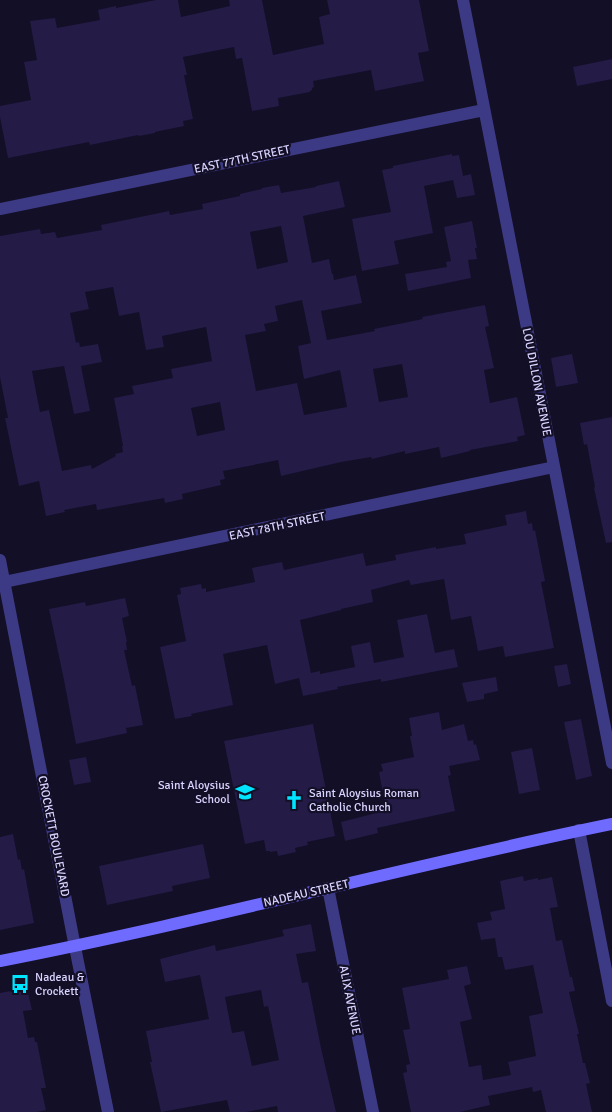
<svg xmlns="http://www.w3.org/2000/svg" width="612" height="1112" font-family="Signika,sans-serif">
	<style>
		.building { fill: #241b47; fill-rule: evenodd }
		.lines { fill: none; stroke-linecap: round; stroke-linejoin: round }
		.minor { stroke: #3d3a85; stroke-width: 12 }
		.tertiary { stroke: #3d3a85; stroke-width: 12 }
		.secondary { stroke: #6f6bff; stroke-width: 12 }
		.labels { text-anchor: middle; stroke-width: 4.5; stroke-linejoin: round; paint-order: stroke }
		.street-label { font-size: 12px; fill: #d9d4ff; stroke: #130f26 }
		.poi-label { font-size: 12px; fill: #d9d4ff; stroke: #130f26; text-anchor: start }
	</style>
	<rect width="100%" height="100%" fill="#130f26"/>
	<!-- building -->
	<path class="building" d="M156,0H178L181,17L230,6L229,0H262L273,55L324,44L319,17L330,14L327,0H419L429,51L418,53L424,81L375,91L371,70L313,81L314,87L312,88V90L310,91V92L278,98L279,106L252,111L242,58L236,59L234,47L183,57L187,75H184L193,119L183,121L184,126L155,132V133L139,136L138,135L90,145L89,142L8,158L0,117V106L31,100L24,62L37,60L30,21L55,18L57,28L100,20L98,10L116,6V8Z
		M612,59V79L577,86L573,67Z
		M452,154V156L459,155L463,176L471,174L475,195L457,198L453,180L424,186L433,233L394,241L399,264L362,271L352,219L391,212L382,170L393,168V166Z
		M339,181L345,207L303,216L312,263L329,259L332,274H333L334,280L356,275L362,303L321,311L327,340L375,331L374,329L423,319L422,317L485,305L489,326L485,327L494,368L484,370L490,403L517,397L525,435L517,437L518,441L470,450V451L441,458L439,447L405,454V451L372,459L371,457L341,462L281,476L278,460L223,471L225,479L220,480L221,485L182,494L183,499L165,503L164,498L97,510L96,504L64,510L65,512L46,516L39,481L19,486L5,418H8L0,377V236L40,229L41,234L55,232L57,238L102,230L101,225L169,211L170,215L203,209L202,204L240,196V194L262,189V188L279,185L281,193L316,187V186ZM281,226L288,262L257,269L250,232ZM113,287L119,316L139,312L146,350L164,347L162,336L206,327L212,361L171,369L173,378L132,386L134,394L114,398L123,446H122L123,452L115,454L116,456L92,469L91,465L62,471L49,410L40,412L32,371L64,366L74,414L90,411L81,366L102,362L98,344L80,347L79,342L76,343L70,313L89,309L85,292ZM302,300L311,343L298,346L304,379L340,370L347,407L304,415L297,383L256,391L245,335L266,331L264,324L278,321L275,306ZM402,364L408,397L379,402L373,369ZM220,402L225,430L197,436L191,408Z
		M472,221L477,248H475L477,259L468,260L471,278L408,291L405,274L447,267L446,262L451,261L444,227Z
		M572,354L578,383L556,387L551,358Z
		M612,417V542L606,543L594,488L595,487L587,444L584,445L580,423Z
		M526,511L528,524L532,523L533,531L535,530L545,581L541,582L554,648L505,657L503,646L478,651L471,616L451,620L444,579L411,585L409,580L371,590L373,602L341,609V610L300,620L311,673L320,671V674L355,667L351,646L370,642L374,663L404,657L397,620L427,614L435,653L454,649L458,667L381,682V679L337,687L338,689L303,696L299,678L275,684L267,645L223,654L233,705L191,714L192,716L175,719L160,647L186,641L177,595L181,594L180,588L201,584L202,589L206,588V592L255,582L252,568L282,562L284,570L363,553L366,566L396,560L395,555L436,547V549L466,544L464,534L507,525L505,515Z
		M125,598L129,616L122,618L127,642H126L127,650H124L132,686L135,685L143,725L126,728L127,733L76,744L64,680L49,609L85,602L86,606Z
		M567,664L571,684L558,687L554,666Z
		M496,677L498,691L484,694V699L467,702L462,683Z
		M439,712L442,730L464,724L468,741L473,740L474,745L476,744L480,760L449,766L451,775L448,776L455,811L377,828L378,833L345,841L341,822L384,811L383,806L385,805L379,772L383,771L381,764L414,757L410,736H412L409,718Z
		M581,719L592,776L576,780L564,722Z
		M313,724L335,836L307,842L308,845L295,848L296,852L278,856L277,851L270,852V851H266L264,840L245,844L224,741Z
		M532,748L540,790L519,794L511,752Z
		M86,757L91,782L74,785L69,760Z
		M13,834L18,860L20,859L22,870L24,869L34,923L0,930V837Z
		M203,844L210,878L172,886L173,891L107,905L99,866Z
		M523,876L524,881L538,878V880L552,877L558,907L550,908L556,941L562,940L570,977H572L575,991L569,992L579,1034H577L583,1063H585L590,1083L586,1084L592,1112H546L541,1090L533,1092L532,1087L488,1096L490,1105L460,1112H411L403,1073L407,1072L406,1065L410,1064L403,1030L410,1029L402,988L449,979L447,970L467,966L471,984L464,986L472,1019L460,1022L469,1067L481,1065L483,1080L511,1075L508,1062L536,1056L529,1016L543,1013L533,965L505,970L502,957H498L495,938L481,940L477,923L492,920L490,912L505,909L500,881Z
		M311,924L316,951L296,954L302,983L308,982L321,1048L336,1112H278L277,1106L246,1112H230L227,1100L161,1112L150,1062H152L146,1031L209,1019L200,975L165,982L160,959L215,945L216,951L284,936L282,930ZM261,990L264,1007L268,1006L279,1060L252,1066L244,1031L232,1033L225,997Z
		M27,988L32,1010L23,1011L28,1038L34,1037L35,1042H37L46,1088H41L46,1110L37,1112H0V993Z"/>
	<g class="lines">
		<!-- minor -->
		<path class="minor" d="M463,0L612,763
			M0,209L484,110
			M0,560L75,947
			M0,583L554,467
			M579,830L612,1001
			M328,888L373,1112"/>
		<!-- tertiary -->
		<path class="tertiary" d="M75,947L108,1112"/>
		<!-- secondary -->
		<path class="secondary" d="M0,961C205,921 407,866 612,824"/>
	</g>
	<!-- icons -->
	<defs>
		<g id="school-bare" transform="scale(1.5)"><path d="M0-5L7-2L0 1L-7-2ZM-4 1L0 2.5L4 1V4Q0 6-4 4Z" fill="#00e5ff" stroke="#130f26" stroke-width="2.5" paint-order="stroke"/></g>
		<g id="church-bare" transform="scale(1.5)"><path d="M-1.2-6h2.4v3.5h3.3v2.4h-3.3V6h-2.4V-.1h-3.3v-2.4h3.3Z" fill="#00e5ff" stroke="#130f26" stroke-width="2.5" paint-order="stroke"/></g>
		<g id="bus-bare" transform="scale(1.5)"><path d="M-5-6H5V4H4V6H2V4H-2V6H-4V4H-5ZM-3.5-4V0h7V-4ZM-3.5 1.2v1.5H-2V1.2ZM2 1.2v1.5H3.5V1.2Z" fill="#00e5ff" stroke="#130f26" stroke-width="2.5" paint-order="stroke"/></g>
	</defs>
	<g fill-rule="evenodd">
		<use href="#school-bare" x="245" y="792"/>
		<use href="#church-bare" x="294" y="800"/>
		<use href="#bus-bare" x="20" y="984"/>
	</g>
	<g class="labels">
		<!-- street labels -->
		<g class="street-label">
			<text transform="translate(242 159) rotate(-12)" y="4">EAST 77TH STREET</text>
			<text transform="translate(537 382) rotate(79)" y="4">LOU DILLON AVENUE</text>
			<text transform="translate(277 526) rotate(-12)" y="4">EAST 78TH STREET</text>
			<text transform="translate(54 836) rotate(79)" y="4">CROCKETT BOULEVARD</text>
			<text transform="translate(306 893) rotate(-13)" y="4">NADEAU STREET</text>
			<text transform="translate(350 1000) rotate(79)" y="4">ALIX AVENUE</text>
		</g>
		<!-- poi labels -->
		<g class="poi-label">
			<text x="230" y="789" text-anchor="end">Saint Aloysius<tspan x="230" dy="14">School</tspan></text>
			<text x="309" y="797">Saint Aloysius Roman<tspan x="309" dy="14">Catholic Church</tspan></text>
			<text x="35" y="981">Nadeau &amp;<tspan x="35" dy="14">Crockett</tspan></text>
		</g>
	</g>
</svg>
